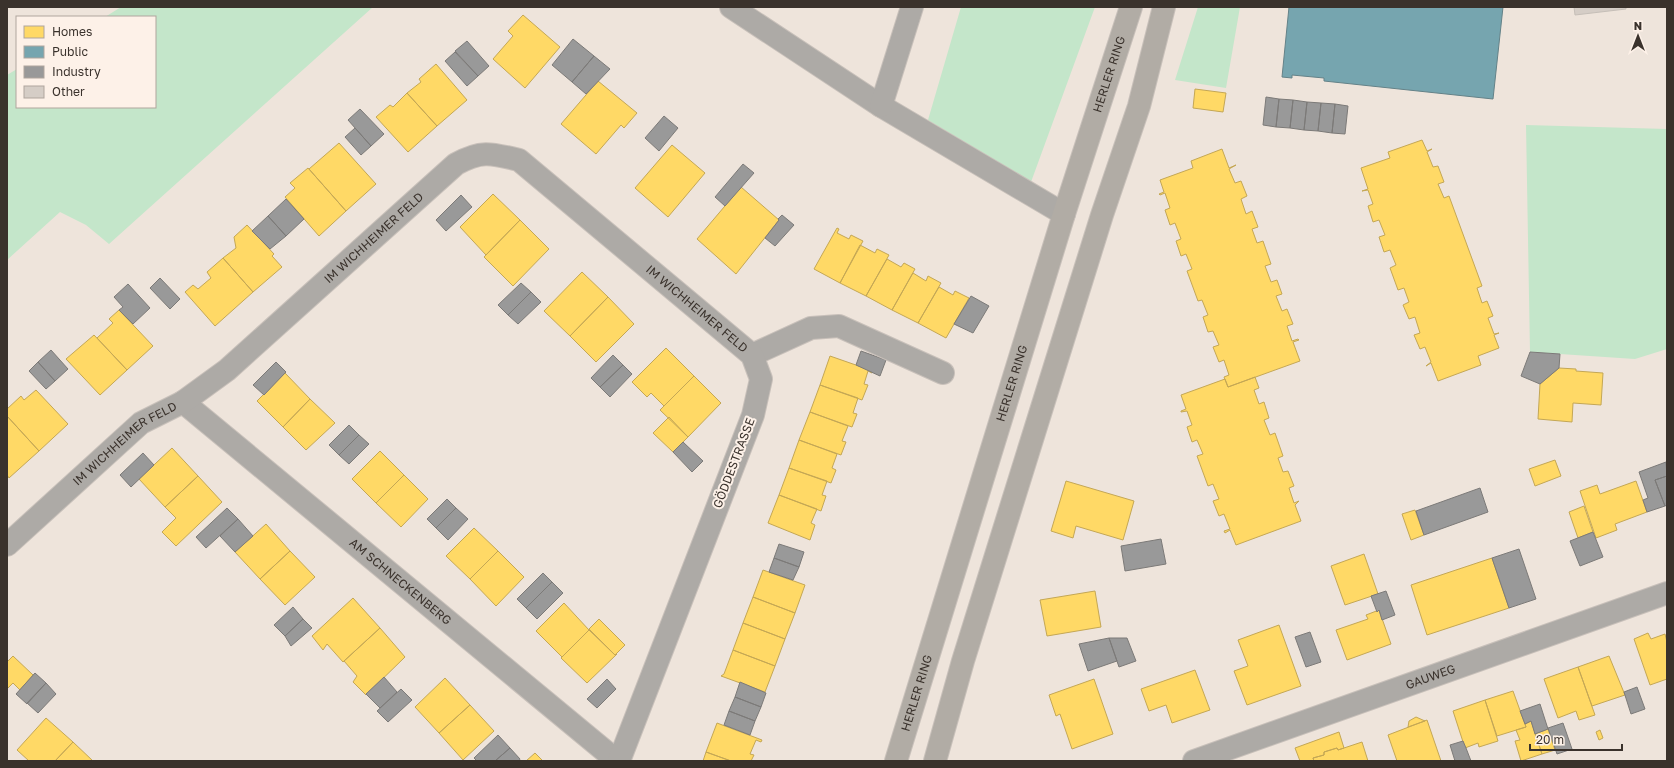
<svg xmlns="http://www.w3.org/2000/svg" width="1674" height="768" font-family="'Golos Text',sans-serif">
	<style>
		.green { fill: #c4e6ca }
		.homes { fill: #ffd966; stroke: #c4a755 }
		.public { fill: #76a5af; stroke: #648288 }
		.industry { fill: #999; stroke: #7c7a78 }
		.building { fill: #d5cdc6; stroke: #c6bfb8 }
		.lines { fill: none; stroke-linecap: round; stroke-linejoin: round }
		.minor-casing { stroke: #c8c0ba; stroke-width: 24 }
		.major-casing { stroke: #c8c0ba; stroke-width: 24 }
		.minor { stroke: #adaaa6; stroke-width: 22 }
		.major { stroke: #b1aca5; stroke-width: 22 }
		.labels { text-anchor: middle; stroke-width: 4; stroke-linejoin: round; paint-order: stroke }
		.street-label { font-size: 12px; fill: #3a322c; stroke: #fdf1e8 }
	</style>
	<rect width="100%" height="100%" fill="#eee4db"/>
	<!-- green -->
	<path class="green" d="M121,7H373L109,244L86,225L60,212L7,260V75L17,69V107H155V17H105Z
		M961,7H1095L1031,182L928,120Z
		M1198,7H1240L1226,88L1175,80Z
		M1526,125L1667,129V349L1635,359L1530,352Z"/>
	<!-- homes -->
	<path class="homes" d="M523,15L560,47L525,88L493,59L513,36L508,31Z
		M436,64L467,100L437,126L407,93L421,82L419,79Z
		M598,81L637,113L624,128L621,125L596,154L561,124Z
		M1195,89L1226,93L1223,112L1193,108Z
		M407,93L437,126L408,152L376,117L390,105L393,107Z
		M1422,140L1427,151L1432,149L1427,152L1433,167L1438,166L1444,182L1438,184L1444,198L1449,196L1482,286L1477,288L1482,303L1487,301L1493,316L1488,318L1494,334L1499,333L1494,335L1499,348L1478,356L1481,365L1438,381L1431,363L1426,366L1431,362L1425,347L1420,349L1414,335L1420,333L1415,317L1409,319L1403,305L1409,302L1404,288L1398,290L1390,268L1396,265L1390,250L1384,252L1379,237L1385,235L1379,220L1373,222L1368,206L1373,204L1368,190L1362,191L1368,189L1361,168L1390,158L1388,152Z
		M339,143L376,184L346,211L309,169Z
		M672,145L705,173L668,217L635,188Z
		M1222,149L1229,168L1236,165L1229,169L1235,183L1241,181L1247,196L1241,199L1246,214L1252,211L1258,227L1252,229L1257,243L1263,241L1271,264L1265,266L1271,282L1277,280L1282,294L1276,296L1282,311L1287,309L1293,324L1287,326L1292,341L1298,339L1299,340L1293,342L1300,361L1228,387L1224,377L1229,375L1224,360L1219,362L1213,347L1219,345L1213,331L1208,332L1203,317L1208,315L1202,300L1198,301L1187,271L1192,269L1186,254L1181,256L1176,241L1181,239L1175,223L1170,225L1165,210L1170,208L1165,193L1160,195L1159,194L1164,192L1160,180L1193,168L1191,161Z
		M308,168L346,211L319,236L285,197L295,188L290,183Z
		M741,187L779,220L736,274L697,239Z
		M493,194L520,220L486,255L460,227Z
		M520,220L549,249L513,286L484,257Z
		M247,225L274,254L272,256L282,267L253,292L223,258L236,248L234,237Z
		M837,228L839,229L837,233L849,239L851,235L863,241L840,283L814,269Z
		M860,245L875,253L877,249L889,255L866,296L840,283Z
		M223,258L253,292L215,326L185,292L193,285L198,289L211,278L207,272Z
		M887,259L901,267L904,263L915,269L892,310L866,296Z
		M582,272L608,297L570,336L544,311Z
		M913,273L926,281L928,276L941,283L918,323L892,310Z
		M939,287L953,295L955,291L969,298L946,338L918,323Z
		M608,297L634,324L596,362L570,336Z
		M119,310L153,346L127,370L97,338L113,323L109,319Z
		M94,335L127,370L100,395L66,359Z
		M666,348L694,376L664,406L651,393L647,397L632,382Z
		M830,356L873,371L872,373L868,371L864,384L868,385L862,400L820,385Z
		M1559,368L1576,369V371L1603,373L1601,405L1573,403L1572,422L1538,419L1540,384Z
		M285,373L310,399L283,427L257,401Z
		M694,376L721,403L688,437L660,410Z
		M1255,377L1259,388L1254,390L1259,404L1264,402L1269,418L1264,420L1270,435L1275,433L1283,456L1278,458L1283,472L1288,471L1294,486L1289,488L1294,503L1299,501L1295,505L1301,521L1236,545L1230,530L1225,533L1224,531L1230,529L1224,514L1219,516L1213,501L1219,499L1213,484L1208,486L1197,456L1203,454L1197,440L1192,442L1187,427L1192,425L1187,411L1181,412V411L1186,409L1181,395L1225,379L1228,387Z
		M820,385L858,398L853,413L857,414L852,427L810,412Z
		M36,390L68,424L39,451L7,416V409L21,396L24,400Z
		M310,399L335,423L306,450L283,427Z
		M810,412L848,426L842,441L846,442L841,455L799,440Z
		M7,416L39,451L9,478L7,475Z
		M669,417L688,437L673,452L653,433Z
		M799,440L837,454L832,468L836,470L831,483L789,468Z
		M172,448L198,476L165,507L139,479Z
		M380,451L404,475L376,503L352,479Z
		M1555,460L1561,476L1535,486L1529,469Z
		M789,468L827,481L822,495L826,496L821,511L779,495Z
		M404,475L428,499L401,527L376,503Z
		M198,476L222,502L176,546L162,532L176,518L165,507Z
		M1066,481L1134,501L1123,540L1076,526L1073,538L1051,531Z
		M1636,481L1647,512L1615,524L1617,530L1596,538L1580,491L1597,485L1600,494Z
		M779,495L817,509L811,523L815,525L810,540L768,523Z
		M1584,506L1593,532L1578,538L1569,512Z
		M1415,510L1424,535L1411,540L1402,514Z
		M266,524L290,551L260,579L235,552Z
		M474,528L498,551L470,579L446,556Z
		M290,551L315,577L285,605L260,579Z
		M498,551L524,577L496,606L470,579Z
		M1364,554L1378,594L1345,605L1331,566Z
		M1492,558L1509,608L1427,635L1411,585Z
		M763,570L805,585L795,613L753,597Z
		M1095,591L1101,627L1047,636L1040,600Z
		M753,597L795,613L785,639L743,623Z
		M353,598L380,628L343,662L327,644L323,650L312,636Z
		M564,603L589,630L562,657L536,631Z
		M1379,610L1391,644L1347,660L1336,630L1368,619L1366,615Z
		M599,619L625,645L615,655L589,629Z
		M743,623L785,639L775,666L733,650Z
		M1279,625L1301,686L1247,705L1234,671L1248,666L1238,640Z
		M380,628L405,657L366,695L353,682L357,676L344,661Z
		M589,630L615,655L617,654L587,683L561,658Z
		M1648,633L1651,639L1665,634L1667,642V679L1650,685L1634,639Z
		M733,650L775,666L765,692L721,676L724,674Z
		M13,656L33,675L20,690L13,683L7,689V662Z
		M1609,656L1625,695L1592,706L1578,667Z
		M1578,667L1595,715L1579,720L1576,711L1558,718L1544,679Z
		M1195,670L1210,710L1172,723L1166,705L1149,711L1141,689Z
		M445,678L470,705L439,733L415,707Z
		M1094,679L1113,734L1072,749L1060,714L1056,716L1049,695Z
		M1513,691L1526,727L1497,736L1485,700Z
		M1485,700L1498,741L1479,747L1478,743L1465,748L1453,711Z
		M470,705L494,731L463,760L439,733Z
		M1416,717L1425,721L1408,727L1409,721Z
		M46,718L73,742L55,761H29L17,750Z
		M1427,720L1441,761H1397L1388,735Z
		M1531,721L1542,754L1521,761L1515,741L1520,740L1516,730L1526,727L1525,724Z
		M717,723L762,740L761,742L756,740L750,754L754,755L751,761H731L706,752Z
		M1548,729L1555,750L1542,754L1535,734Z
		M1600,730L1603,738L1599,740L1596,732Z
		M1339,732L1344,748L1338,750L1337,748L1324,752V755L1313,758L1314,761H1300L1295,748Z
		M73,742L93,761H55Z
		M1362,742L1368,761H1314L1313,758L1324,755V752L1337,748L1338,750Z
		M706,752L731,761H703Z
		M535,753L543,761H526Z"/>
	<!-- public -->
	<path class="public" d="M1289,7H1503L1493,99L1324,81V78L1292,75V78L1282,77Z"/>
	<!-- industry -->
	<path class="industry" d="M573,39L594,56L572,82L552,65Z
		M467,41L489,66L478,76L455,51Z
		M455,52L478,76L467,86L445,61Z
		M594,56L610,69L586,94L572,82Z
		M1266,97L1279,99L1276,127L1263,125Z
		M1279,99L1293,100L1290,128L1276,127Z
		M1293,100L1307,102L1304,130L1290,128Z
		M1307,102L1321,103L1318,131L1304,130Z
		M1321,103L1335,104L1332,133L1318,131Z
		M1335,104L1348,106L1345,134L1332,133Z
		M360,109L384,134L371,146L348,120Z
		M664,116L678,128L659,151L645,138Z
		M355,128L371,146L361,155L345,137Z
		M743,164L754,173L725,206L715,197Z
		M461,195L472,207L446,231L436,220Z
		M286,199L304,219L286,236L268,216Z
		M782,215L794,225L775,246L765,238L779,220L778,219Z
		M268,216L286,236L270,249L252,231Z
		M160,278L180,299L170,309L150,288Z
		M521,283L531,292L508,315L498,305Z
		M128,284L150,308L133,324L119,310L123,307L114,297Z
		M531,292L541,302L518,324L508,315Z
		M971,296L989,306L973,333L954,324Z
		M51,350L68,369L55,381L38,362Z
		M861,351L886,360L880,376L856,365Z
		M1530,352L1560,354L1559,368L1540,384L1521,376Z
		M613,355L623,365L600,387L591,378Z
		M38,362L55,381L46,389L29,371Z
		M276,362L286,372L264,395L253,385Z
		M623,365L632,374L610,397L600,387Z
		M349,425L359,435L339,455L329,445Z
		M359,435L369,444L349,464L339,455Z
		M683,442L703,461L692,472L673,452Z
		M143,453L154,465L131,487L120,475Z
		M1666,462L1667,476L1655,480L1665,506L1647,512L1643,500L1648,498L1639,472Z
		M1667,476V505L1665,506L1655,480Z
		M1480,488L1488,512L1424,535L1416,511Z
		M447,499L456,508L436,528L427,519Z
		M227,508L238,519L206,548L196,537Z
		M456,508L468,519L448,540L436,528Z
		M238,519L253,536L235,552L220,536Z
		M1593,532L1603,557L1580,566L1570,541Z
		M1161,539L1166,564L1125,571L1121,546Z
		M779,544L804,552L799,567L774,558Z
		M1519,549L1536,599L1509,608L1492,558Z
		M774,558L799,567L793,580L769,572Z
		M543,573L552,582L526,608L517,599Z
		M552,582L563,593L537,619L526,608Z
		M1386,591L1395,615L1382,620L1379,610L1377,612L1371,596Z
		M293,607L303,619L285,636L274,625Z
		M303,619L312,628L291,646L285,636Z
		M1310,632L1321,662L1306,667L1295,637Z
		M1109,638L1117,661L1088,671L1079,644Z
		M1109,638H1127L1136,661L1119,667Z
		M35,673L46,683L27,704L16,694Z
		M384,677L397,692L380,708L366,694Z
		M607,679L616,689L597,708L587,699Z
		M740,682L766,693L761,707L735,697Z
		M46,683L56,694L38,713L27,703Z
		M1637,687L1645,709L1631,714L1624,692Z
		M401,689L412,700L388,722L377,711Z
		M735,697L761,707L755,721L729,711Z
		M1540,704L1548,729L1535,734L1531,721L1525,724L1520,711Z
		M729,711L755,721L750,735L724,725Z
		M1563,723L1572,749L1557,754L1548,728Z
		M498,735L510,748L495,761H477L474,758Z
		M1463,741L1466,748L1471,761H1455L1450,745Z
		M510,748L520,759L519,761H495Z"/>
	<!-- building -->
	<path class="building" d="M1574,7H1626V9L1575,15Z"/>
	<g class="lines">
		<!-- minor casing -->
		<g class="minor-casing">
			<g id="minor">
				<path d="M731,7L881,106L1064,214"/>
				<path d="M881,106L912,7"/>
				<path d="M752,355L811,328L839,326L943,373"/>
				<path id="s1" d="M183,402L617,761"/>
				<path id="s2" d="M7,545L141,423L183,402L227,370L456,164C481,150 491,153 519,160L752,355L761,379L753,415L619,761"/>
				<path id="s3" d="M1194,761L1667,593"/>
			</g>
		</g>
		<!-- major casing -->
		<g class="major-casing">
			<g id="major">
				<path id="s4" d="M896,761L1064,214L1131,7"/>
				<path d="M935,761L963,661L1102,215L1139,106L1164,7"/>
			</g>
		</g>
		<!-- minor -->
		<use href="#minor" class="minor"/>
		<!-- major -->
		<use href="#major" class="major"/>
	</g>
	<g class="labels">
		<!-- street labels -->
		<g class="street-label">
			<text dy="4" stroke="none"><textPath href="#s4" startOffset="719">HERLER RING</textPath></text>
			<text dy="4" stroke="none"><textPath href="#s2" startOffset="480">IM WICHHEIMER FELD</textPath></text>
			<text dy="4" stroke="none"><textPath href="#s2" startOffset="888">IM WICHHEIMER FELD</textPath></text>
			<text dy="4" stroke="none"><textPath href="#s4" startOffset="395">HERLER RING</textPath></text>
			<text dy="4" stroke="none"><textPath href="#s2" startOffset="156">IM WICHHEIMER FELD</textPath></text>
			<text transform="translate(734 463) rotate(-69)" y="4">GÖDDESTRASSE</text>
			<text dy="4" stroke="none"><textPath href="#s1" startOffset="282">AM SCHNECKENBERG</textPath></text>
			<text dy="4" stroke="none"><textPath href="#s3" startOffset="251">GAUWEG</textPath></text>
			<text dy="4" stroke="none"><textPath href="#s4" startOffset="71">HERLER RING</textPath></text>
		</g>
	</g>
	<!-- border -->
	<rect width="1674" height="768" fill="none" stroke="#3a322c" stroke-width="16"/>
	<!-- legend -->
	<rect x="16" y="16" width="140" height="92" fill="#fdf1e8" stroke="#afa59d"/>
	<rect x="24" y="26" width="20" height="12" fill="#ffd966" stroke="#afa59d"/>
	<text x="52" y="36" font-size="12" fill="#3a322c">Homes</text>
	<rect x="24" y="46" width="20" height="12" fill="#76a5af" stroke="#afa59d"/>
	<text x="52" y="56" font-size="12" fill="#3a322c">Public</text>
	<rect x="24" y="66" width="20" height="12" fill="#999999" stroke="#afa59d"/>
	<text x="52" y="76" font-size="12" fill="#3a322c">Industry</text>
	<rect x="24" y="86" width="20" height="12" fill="#d5cdc6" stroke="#afa59d"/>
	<text x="52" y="96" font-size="12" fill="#3a322c">Other</text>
	<!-- north arrow -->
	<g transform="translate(1638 36)" stroke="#fdf1e8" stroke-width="3" paint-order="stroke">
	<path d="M0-3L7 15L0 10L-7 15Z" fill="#3a322c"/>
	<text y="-6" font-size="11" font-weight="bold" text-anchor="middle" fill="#3a322c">N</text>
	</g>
	<!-- scale -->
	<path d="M1530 744v6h92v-6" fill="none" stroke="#3a322c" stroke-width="2"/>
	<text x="1536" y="744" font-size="12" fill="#3a322c" stroke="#fdf1e8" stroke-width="3" paint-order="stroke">20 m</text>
</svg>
